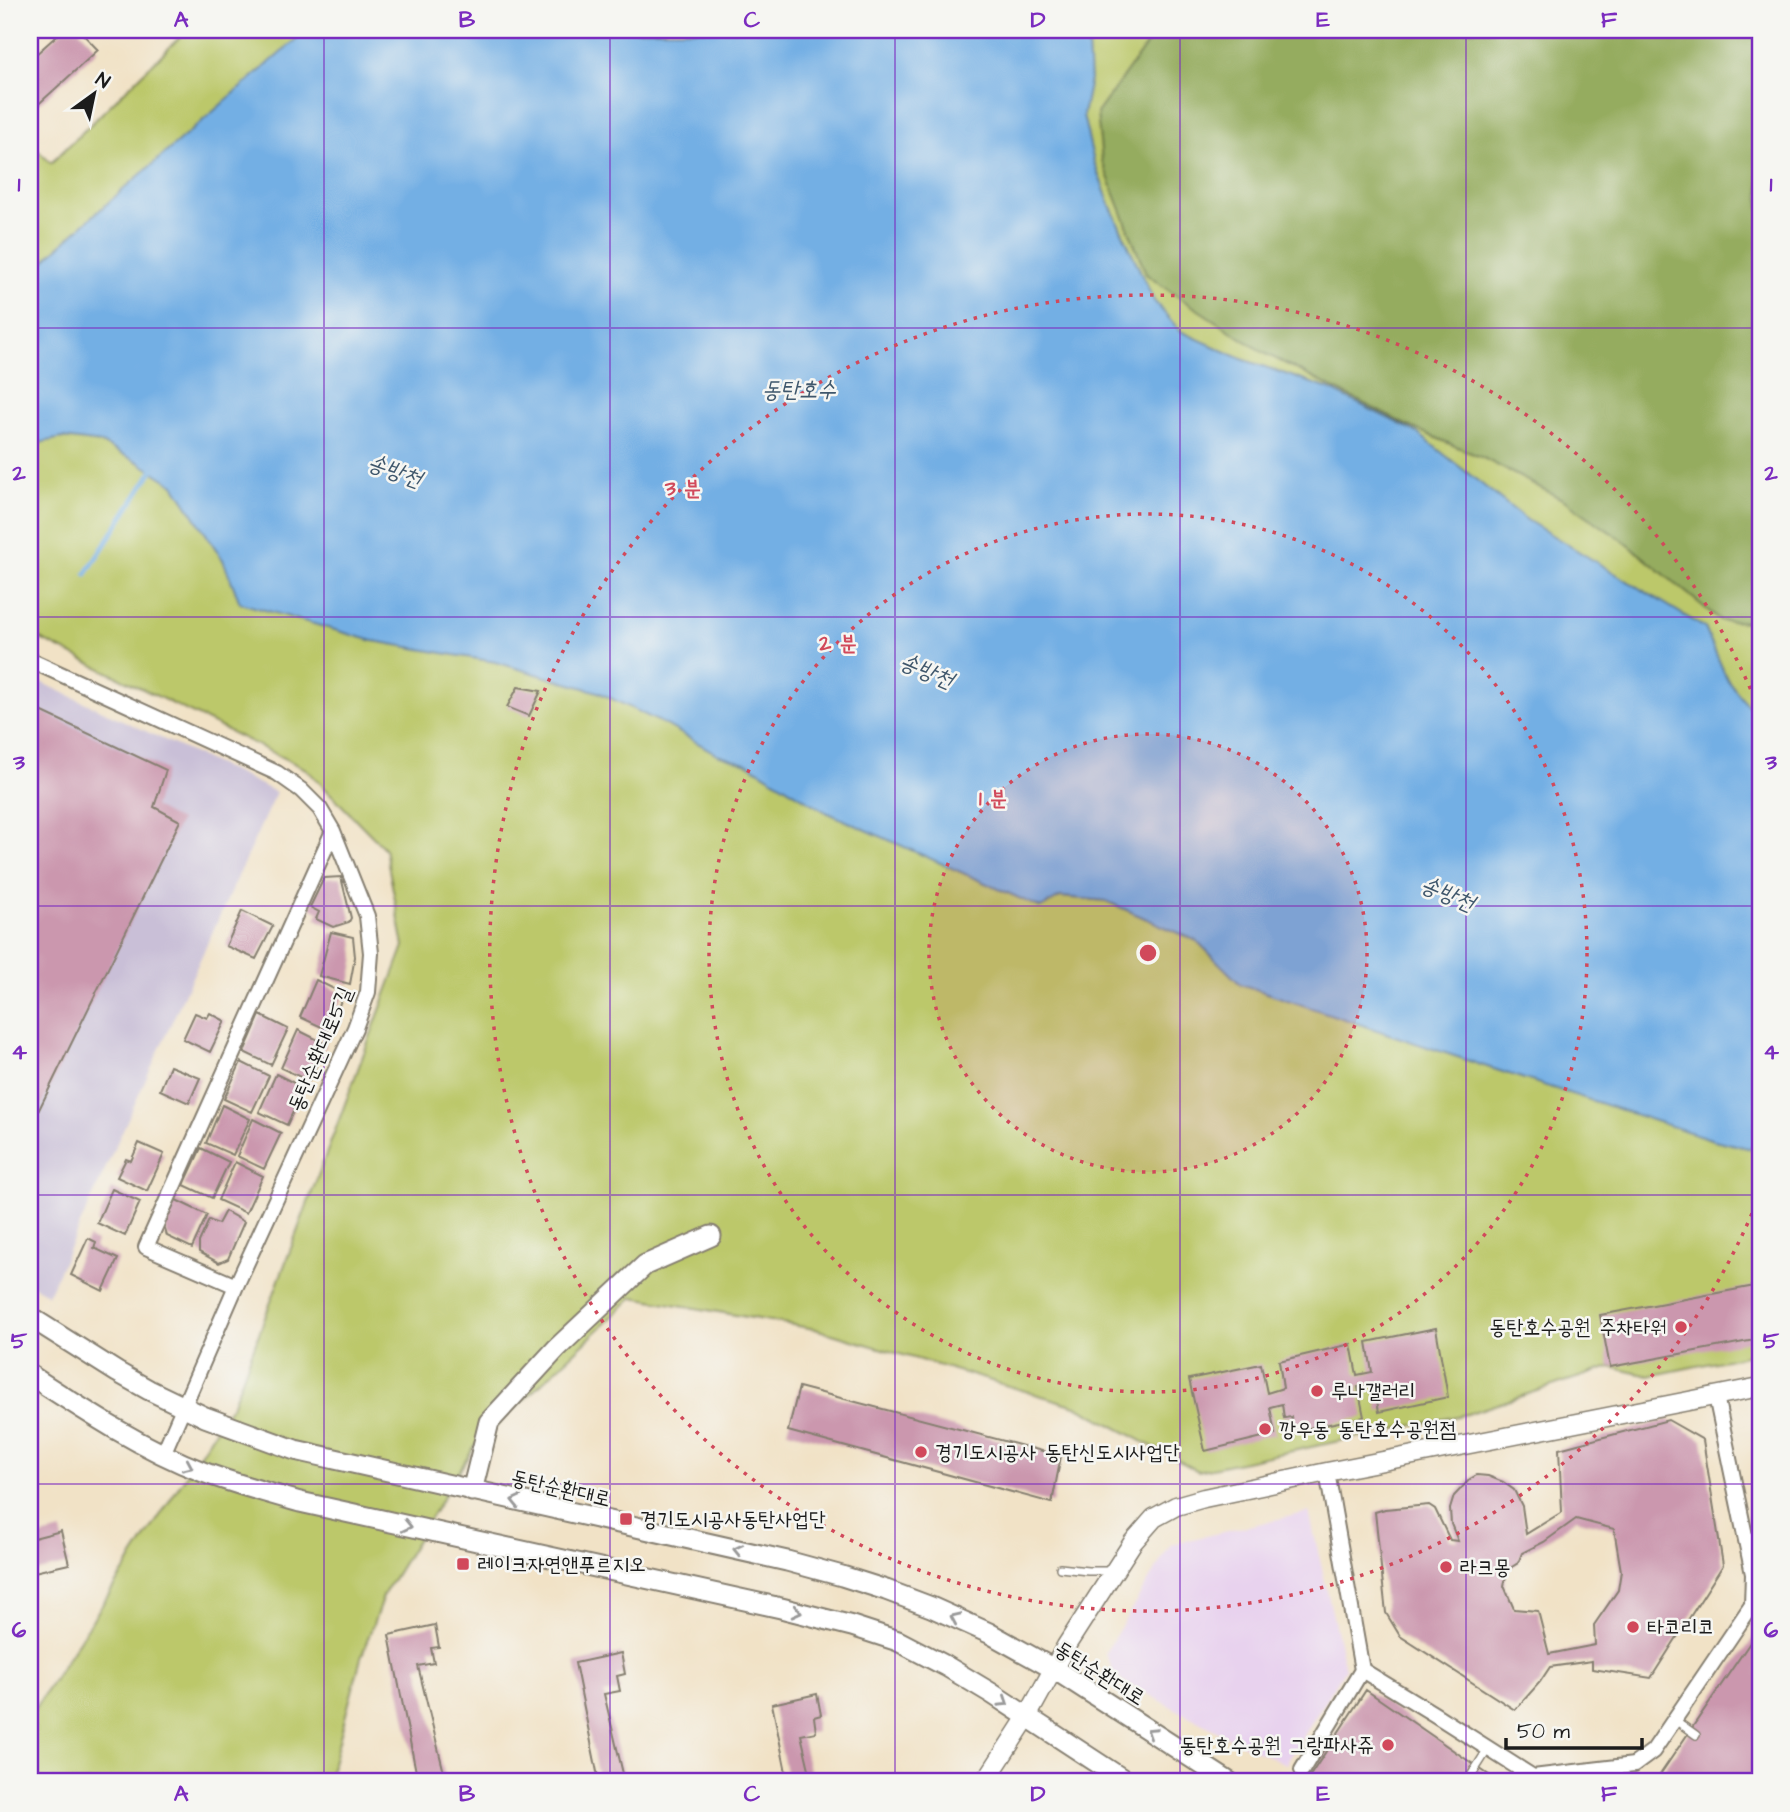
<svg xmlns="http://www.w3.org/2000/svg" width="1790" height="1812" font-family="'Architects Daughter','Poor Story',sans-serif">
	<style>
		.built { fill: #e8d2ee }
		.industrial { fill: #c9bfd7 }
		.green { fill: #bcc86a; stroke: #6c7243; stroke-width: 2 }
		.forest { fill: #95ac5e; stroke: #58643d; stroke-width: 2 }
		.water { fill: #73afe4; stroke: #486680; stroke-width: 2 }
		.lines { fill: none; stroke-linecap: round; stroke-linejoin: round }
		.stream { stroke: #73afe4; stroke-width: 5 }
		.building { fill: #cb97ae; fill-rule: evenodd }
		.service-casing { stroke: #867f71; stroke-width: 10 }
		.minor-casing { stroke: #867f71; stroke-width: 18 }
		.tertiary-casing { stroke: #867f71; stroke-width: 21 }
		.secondary-casing { stroke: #867f71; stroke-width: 23 }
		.service { stroke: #fff; stroke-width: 7 }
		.minor { stroke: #fff; stroke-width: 14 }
		.tertiary { stroke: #fff; stroke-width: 18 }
		.secondary { stroke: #fff; stroke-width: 19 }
		.oneway { stroke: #999 }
		.grid { fill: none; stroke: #7b2cbf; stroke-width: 2; stroke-opacity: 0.55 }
		.ring { fill: none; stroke: #d1495b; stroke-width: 3.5; stroke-dasharray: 3.5 7 }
		.poi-dot { fill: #d1495b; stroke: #f6f6f2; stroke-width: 2.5 }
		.labels { text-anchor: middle; stroke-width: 5; stroke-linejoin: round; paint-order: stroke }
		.street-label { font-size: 21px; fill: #1c1c1c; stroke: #f6f6f2 }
		.poi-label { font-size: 21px; fill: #1c1c1c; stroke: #f6f6f2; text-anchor: start }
		.water-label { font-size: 23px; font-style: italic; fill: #3f576c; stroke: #f6f6f2 }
		.centre { fill: #d1495b; stroke: #f6f6f2; stroke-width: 3.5 }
		.ring-label { font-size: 21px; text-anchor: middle; font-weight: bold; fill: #d1495b; stroke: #f6f6f2; stroke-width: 5; stroke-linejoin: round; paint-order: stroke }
		.neatline { fill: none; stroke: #7b2cbf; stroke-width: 2.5 }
		.grid-label { font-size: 23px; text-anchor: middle; font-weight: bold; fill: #7b2cbf }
	</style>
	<rect width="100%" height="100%" fill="#f6f6f2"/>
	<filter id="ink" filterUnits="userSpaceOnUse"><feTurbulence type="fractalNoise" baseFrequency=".0143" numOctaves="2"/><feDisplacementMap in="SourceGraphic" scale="14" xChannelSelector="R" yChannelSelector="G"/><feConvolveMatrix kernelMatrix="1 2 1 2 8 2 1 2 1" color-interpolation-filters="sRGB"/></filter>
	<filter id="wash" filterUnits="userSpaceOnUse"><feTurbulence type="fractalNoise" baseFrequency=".00686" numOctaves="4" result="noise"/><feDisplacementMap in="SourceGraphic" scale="28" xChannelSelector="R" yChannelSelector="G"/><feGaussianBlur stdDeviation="1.57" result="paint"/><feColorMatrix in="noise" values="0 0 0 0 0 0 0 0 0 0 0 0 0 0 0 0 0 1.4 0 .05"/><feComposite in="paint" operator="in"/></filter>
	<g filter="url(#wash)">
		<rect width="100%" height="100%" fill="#f1e2c6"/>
		<!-- built -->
		<path class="built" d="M1309,1512L1345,1669L1286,1764L1235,1741L1116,1677L1105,1653L1171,1544Z"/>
		<!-- industrial -->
		<path class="industrial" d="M30,677L276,792L48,1295L30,1283Z"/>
		<!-- green -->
		<path class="green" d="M187,30H1760V1353L1649,1376L1610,1367L1467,1414L1198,1471L1076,1406L815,1329L633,1297L474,1447L384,1594L361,1658L328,1782H30V1716L233,1403L404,946L385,849L306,769L30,634V143L51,163Z"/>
		<!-- forest -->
		<path class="forest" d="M1157,30H1760V622L1721,621L1626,543L1564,500L1485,459L1404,424L1264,353L1165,288L1146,274L1102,161L1097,113Z"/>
		<!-- water -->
		<path class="water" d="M307,30H1084L1088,43L1090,80L1083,115L1094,162L1110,205L1154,301L1180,331L1242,359L1329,389L1416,432L1527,520L1705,628L1727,679L1748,706L1760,711V1151L1714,1140L1484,1066L1240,984L1197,941L1106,901L1060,897L1041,908L826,812L748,764L717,754L666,725L598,692L495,662L373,641L240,603L223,560L174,485L138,462L101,443L62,438L30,445V284L39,267L48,257L87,221Z"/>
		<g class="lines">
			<!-- stream -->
			<path class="stream" d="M86,574L152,471"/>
		</g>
		<g id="blocks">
			<!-- building -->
			<path class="building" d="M63,30H79L98,50L32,110L30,107V51L34,56Z
				M518,687L541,691L529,716L507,707Z
				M30,706L166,770L154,807L180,821L30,1128Z
				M341,877L351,918L349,922L333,927L316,919L319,912L310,907L324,878Z
				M242,911L273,926L256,959L226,946Z
				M331,932L353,937L355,957L350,984L319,976Z
				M316,980L344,994L328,1030L300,1017Z
				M195,1013L207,1018L210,1013L225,1021L210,1052L183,1039Z
				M260,1015L288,1029L271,1065L244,1052Z
				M298,1030L326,1044L309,1081L281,1068Z
				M241,1062L269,1076L252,1112L224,1099Z
				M170,1066L200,1078L189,1103L160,1090Z
				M276,1074L304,1088L287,1125L259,1112Z
				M222,1105L250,1119L233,1155L206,1143Z
				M253,1119L281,1133L264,1169L237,1156Z
				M139,1143L164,1154L147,1191L117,1177L126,1159L131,1161Z
				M201,1148L229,1162L212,1198L184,1185Z
				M235,1162L263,1176L246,1213L218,1200Z
				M112,1189L140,1202L125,1236L97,1223Z
				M174,1199L207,1215L192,1248L167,1236L163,1223Z
				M225,1211L244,1222L228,1259L219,1263L199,1252V1242L209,1220L218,1224Z
				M88,1238L96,1242L94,1248L118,1259L103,1291L71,1275Z
				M1760,1285V1339L1610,1367L1600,1315Z
				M1436,1328L1448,1397L1379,1412L1374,1384L1358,1387L1364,1417L1294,1431L1291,1417L1284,1418L1282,1404L1270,1407L1275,1434L1205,1451L1189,1379L1261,1364L1267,1393L1283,1388L1279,1361L1351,1344L1357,1375L1372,1372L1367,1342Z
				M799,1387L1061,1456L1052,1503L788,1431Z
				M1668,1420L1703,1440L1723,1565L1651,1678L1592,1669V1661L1550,1667L1540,1682L1515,1710L1400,1636L1386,1613L1375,1512L1385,1509L1429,1505L1435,1509L1450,1540L1458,1541L1451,1524L1450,1509L1454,1496L1470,1479L1477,1475L1488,1476L1503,1482L1514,1490L1522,1506L1526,1534L1562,1512L1559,1449ZM1576,1519L1614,1529L1621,1571L1618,1590L1594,1625L1595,1645L1549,1654L1538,1611L1514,1609L1504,1586L1507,1570L1518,1563L1522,1553L1544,1542Z
				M61,1531L69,1564L30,1573V1539Z
				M435,1625L439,1647L431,1648L434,1663L418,1666L446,1781L418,1782L389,1635Z
				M1760,1628V1782H1655Z
				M621,1653L625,1674L617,1676L620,1691L604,1694L625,1782H599L575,1663Z
				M1366,1690L1499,1782H1312L1308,1779Z
				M817,1694L821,1715L814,1717L816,1732L801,1735L812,1782H788L772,1704Z"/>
		</g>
	</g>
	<g filter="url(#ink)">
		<use href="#blocks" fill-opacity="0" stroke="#867f71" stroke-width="2"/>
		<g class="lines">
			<!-- service casing -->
			<g class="service-casing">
				<path id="service" d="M1060,1568L1088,1571H1113
					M1675,1720L1696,1735
					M1467,1782L1488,1749"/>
			</g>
			<!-- minor casing -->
			<g class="minor-casing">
				<path id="minor" d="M30,660L277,773L301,790L320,809L333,831L367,916L371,953L368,992L355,1028L236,1286L163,1454
					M236,1286L146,1247L333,831
					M1327,1472L1362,1670L1434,1714L1533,1777L1634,1765L1653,1751L1752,1605L1753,1574L1716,1396
					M1302,1770L1362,1670"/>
			</g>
			<!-- tertiary casing -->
			<g class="tertiary-casing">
				<path id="tertiary" d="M985,1782L1027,1717L1066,1646L1133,1542L1154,1518L1176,1506L1204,1498L1327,1472L1760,1387"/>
			</g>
			<!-- secondary casing -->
			<g class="secondary-casing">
				<path id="secondary" d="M30,1317L117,1372L149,1390L205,1417L295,1450L787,1561L842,1576L886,1590L931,1607L989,1633L1054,1669L1229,1782
					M30,1375C85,1411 141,1448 203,1472C235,1484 268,1493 300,1502L781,1608L852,1626L898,1641L946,1666L991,1693L1127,1782
					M472,1491L489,1422L557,1348L645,1265L711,1236"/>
			</g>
			<!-- service -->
			<use href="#service" class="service"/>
			<!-- minor -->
			<use href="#minor" class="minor"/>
			<!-- tertiary -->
			<use href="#tertiary" class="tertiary"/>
			<!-- secondary -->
			<use href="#secondary" class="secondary"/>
		</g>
		<!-- one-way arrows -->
		<defs><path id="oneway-chevron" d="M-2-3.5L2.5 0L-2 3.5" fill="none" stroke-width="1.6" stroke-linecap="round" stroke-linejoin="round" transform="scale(1.75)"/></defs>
		<g class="oneway">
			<use href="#oneway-chevron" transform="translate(188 1466) rotate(24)"/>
			<use href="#oneway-chevron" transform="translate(516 1501) rotate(-167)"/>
			<use href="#oneway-chevron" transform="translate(407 1526) rotate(13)"/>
			<use href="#oneway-chevron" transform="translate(738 1550) rotate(-167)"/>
			<use href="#oneway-chevron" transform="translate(797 1612) rotate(14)"/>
			<use href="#oneway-chevron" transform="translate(955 1618) rotate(-156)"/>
			<use href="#oneway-chevron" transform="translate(1004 1702) rotate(33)"/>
			<use href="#oneway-chevron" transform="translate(1151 1732) rotate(-147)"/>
		</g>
	</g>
	<!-- grid -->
	<path class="grid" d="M324,30V1782M610,30V1782M895,30V1782M1180,30V1782M1466,30V1782M30,328H1760M30,617H1760M30,906H1760M30,1195H1760M30,1484H1760"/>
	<!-- distance rings -->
	<circle cx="1148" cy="953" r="219" fill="#d1495b" fill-opacity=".12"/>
	<g class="ring">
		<circle cx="1148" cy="953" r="219"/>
		<circle cx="1148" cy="953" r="439"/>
		<path d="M1760 1194A658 658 0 1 1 1760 712"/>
	</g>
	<!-- markers -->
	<g class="poi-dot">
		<circle cx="1681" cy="1327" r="7"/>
		<circle cx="1317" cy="1391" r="7"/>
		<circle cx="1265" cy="1429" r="7"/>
		<circle cx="921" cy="1452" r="7"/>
		<rect x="619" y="1512" width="14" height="14" rx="3.5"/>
		<rect x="456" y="1557" width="14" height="14" rx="3.5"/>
		<circle cx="1446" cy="1567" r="7"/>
		<circle cx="1633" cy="1627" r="7"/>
		<circle cx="1388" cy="1745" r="7"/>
	</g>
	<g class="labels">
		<!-- street labels -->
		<g class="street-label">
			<text transform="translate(320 1049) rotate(-67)" y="7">동탄순환대로5길</text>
			<text transform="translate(561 1488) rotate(13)" y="7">동탄순환대로</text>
			<text transform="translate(1100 1673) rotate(32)" y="7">동탄순환대로</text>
		</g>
		<!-- poi labels -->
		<g class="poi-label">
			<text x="1667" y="1334" text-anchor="end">동탄호수공원 주차타워</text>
			<text x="1331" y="1398">루나갤러리</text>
			<text x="1279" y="1436">깡우동 동탄호수공원점</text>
			<text x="935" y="1459">경기도시공사 동탄신도시사업단</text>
			<text x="640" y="1526">경기도시공사동탄사업단</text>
			<text x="477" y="1571">레이크자연앤푸르지오</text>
			<text x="1460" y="1574">라크몽</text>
			<text x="1647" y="1634">타코리코</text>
			<text x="1374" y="1752" text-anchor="end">동탄호수공원 그랑파사쥬</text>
		</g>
		<!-- water labels -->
		<g class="water-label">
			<text x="799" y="397">동탄호수</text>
			<text transform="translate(395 470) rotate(20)" y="8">송방천</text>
			<text transform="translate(927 670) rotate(23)" y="8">송방천</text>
			<text transform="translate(1448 893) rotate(23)" y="8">송방천</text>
		</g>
	</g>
	<circle cx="1148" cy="953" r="10" class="centre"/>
	<g class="ring-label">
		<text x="683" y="495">3 분</text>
		<text x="838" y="650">2 분</text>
		<text x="993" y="805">1 분</text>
	</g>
	<!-- margin -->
	<rect width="1790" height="1812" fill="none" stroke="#f6f6f2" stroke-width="77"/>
	<!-- north arrow -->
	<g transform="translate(94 94) rotate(33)" stroke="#f6f6f2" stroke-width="5" paint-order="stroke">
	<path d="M0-5L12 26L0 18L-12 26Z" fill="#1c1c1c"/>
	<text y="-10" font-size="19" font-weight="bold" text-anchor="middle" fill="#1c1c1c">N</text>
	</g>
	<!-- scale -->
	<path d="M1506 1738v10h136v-10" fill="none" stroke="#1c1c1c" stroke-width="3.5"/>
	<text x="1517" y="1738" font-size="21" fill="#1c1c1c" stroke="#f6f6f2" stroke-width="5" paint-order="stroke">50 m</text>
	<rect x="38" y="38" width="1714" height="1735" class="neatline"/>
	<g class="grid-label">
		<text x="181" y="27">A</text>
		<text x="467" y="27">B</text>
		<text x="752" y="27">C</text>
		<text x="1038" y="27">D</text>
		<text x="1323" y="27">E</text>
		<text x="1609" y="27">F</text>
		<text x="19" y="191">1</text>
		<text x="1771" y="191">1</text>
		<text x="19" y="480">2</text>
		<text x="1771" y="480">2</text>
		<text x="19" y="769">3</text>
		<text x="1771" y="769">3</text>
		<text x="19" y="1059">4</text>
		<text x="1771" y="1059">4</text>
		<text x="19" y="1348">5</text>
		<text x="1771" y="1348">5</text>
		<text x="19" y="1637">6</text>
		<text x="1771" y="1637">6</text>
		<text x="181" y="1801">A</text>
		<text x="467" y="1801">B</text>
		<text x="752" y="1801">C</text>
		<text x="1038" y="1801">D</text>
		<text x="1323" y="1801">E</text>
		<text x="1609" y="1801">F</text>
	</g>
</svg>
